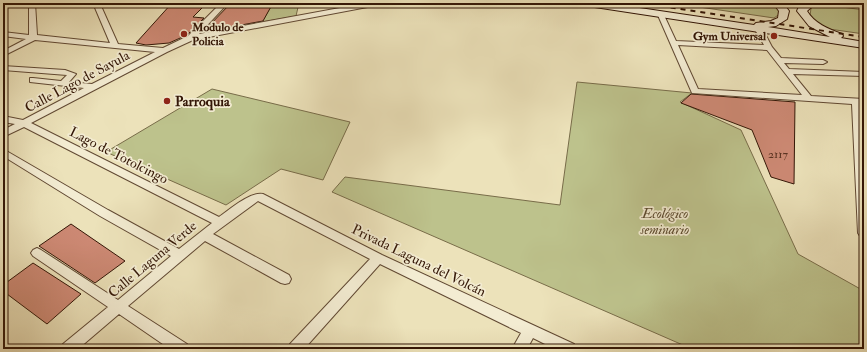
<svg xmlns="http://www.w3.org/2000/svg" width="867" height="352" font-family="'IM FELL Double Pica',serif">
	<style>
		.green { fill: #bdc28c; stroke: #786c49 }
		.building { fill: #cd8974; stroke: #331606 }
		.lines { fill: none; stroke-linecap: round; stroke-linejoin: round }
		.street-casing { stroke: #614933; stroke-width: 2 }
		.secondary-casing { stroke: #331606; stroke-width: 2 }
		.street { fill: #f3ecd2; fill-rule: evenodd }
		.secondary { fill: #f3ecd2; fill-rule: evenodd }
		.rail { stroke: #331606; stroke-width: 2; stroke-dasharray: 5 5; stroke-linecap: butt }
		.poi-dot { fill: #8f2418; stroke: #f3ecd2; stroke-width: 1.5 }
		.labels { text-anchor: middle; stroke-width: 3.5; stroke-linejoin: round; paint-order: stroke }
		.far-poi-label { font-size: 12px; font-weight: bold; fill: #331606; stroke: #f3ecd2; text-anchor: start }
		.number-label { font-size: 12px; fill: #5a3322 }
		.street-label { font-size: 14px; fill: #331606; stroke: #f3ecd2 }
		.poi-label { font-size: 14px; font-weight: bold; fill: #331606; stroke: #f3ecd2; text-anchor: start }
		.park-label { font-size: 14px; font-style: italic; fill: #5c4a2e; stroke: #f3ecd2 }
	</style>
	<rect width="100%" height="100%" fill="#ece2ba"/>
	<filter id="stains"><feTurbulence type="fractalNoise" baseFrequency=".005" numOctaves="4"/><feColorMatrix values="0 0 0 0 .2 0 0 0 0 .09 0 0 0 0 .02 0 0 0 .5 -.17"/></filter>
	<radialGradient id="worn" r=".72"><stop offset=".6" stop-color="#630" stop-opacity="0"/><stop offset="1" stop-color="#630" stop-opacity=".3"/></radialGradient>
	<!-- green -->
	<path class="green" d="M273,3H299L296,16L262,22Z
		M672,3H777L784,11L774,18Z
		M820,4L864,10V34L822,28L810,16L811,8Z
		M577,82L692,93L680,102L741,130L798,254L864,291V349H692L332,192L345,177L560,205Z
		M212,89L350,122L323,180L281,169L226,205L106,152Z"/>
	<!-- building -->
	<path class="building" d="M172,3H207L193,17L204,18L187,35L169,43L146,45L136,43Z
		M231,3H273L263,21L203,32Z
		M691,94L795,102L794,184L771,177L752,130L681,103Z
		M71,224L125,261L95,283L39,246Z
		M33,263L81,294L47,324L3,291V285Z"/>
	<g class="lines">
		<!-- street casing -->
		<g class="street-casing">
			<path id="street" d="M29,3H35L37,35L110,43L93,3H116L113,5L101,6L118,44L163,48L188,36L221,3H228L199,34L367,3H381L378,5L193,40L167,52L31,123L219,217C229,210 251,191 263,194L382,255L574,344L576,349H555L533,338L527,349H512L521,333L380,264L304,349H288L290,344L370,259L258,201L213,234L289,275L291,279L289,283L285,284L281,283L205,241L128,306L187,344L189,349H170L119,314L78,349H61L63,344L108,307L33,256L31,253L33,250L37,248L41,250L118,300L171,256L100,216L3,156V149L108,210L179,249L212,223L24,127L3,137V130L15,124L3,122V116L23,120L84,88L30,82V78H33L61,81L67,75L3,70V66L65,70L76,74L69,82L92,84L155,52L35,40L3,56V51L26,39L3,36V32L29,35Z
				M658,12L663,13L676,41L764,45L754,28L758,26H761L772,47L781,58L823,60L827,62L823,64L784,63L789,69L864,72V76L793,74L811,96L864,99V105L860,104L864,155V238L860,236L858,233L852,104L692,93L657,13ZM678,45L767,50L802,95L698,89Z"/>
		</g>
		<!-- secondary casing -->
		<g class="secondary-casing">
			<path id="secondary" d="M583,3H606L754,25L756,23L771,21L778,18L779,11L773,3H783L789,11L787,19L776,26L768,27L830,37L809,26L797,11C800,2 808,3 816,3L807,11C814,23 828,29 842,34L843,36L841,38L864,42V48L588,6Z
				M857,3H864V6L859,5Z"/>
		</g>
		<!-- street -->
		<use href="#street" class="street"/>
		<!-- secondary -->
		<use href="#secondary" class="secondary"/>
		<!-- rail -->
		<path class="rail" d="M641,3L864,37"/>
	</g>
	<!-- markers -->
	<g class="poi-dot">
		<circle cx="184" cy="34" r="4"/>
		<circle cx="774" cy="36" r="4"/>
		<circle cx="167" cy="101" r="4"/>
	</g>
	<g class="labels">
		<!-- far-poi labels -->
		<g class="far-poi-label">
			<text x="192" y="31">Modulo de<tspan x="192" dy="14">Policia</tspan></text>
			<text x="766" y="40" text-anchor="end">Gym Universal</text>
		</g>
		<!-- number labels -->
		<g class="number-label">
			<text x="778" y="158">2117</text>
		</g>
		<!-- street labels -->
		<g class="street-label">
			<text transform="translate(77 81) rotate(-28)" y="5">Calle Lago de Sayula</text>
			<text transform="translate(119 155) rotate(27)" y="5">Lago de Totolcingo</text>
			<text transform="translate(152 259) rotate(-40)" y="5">Calle Laguna Verde</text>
			<text transform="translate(419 260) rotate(26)" y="5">Privada Laguna del Volcán</text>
		</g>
		<!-- poi labels -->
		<g class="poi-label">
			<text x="175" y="106">Parroquia</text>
		</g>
		<!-- park labels -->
		<g class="park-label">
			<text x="665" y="218">Ecológico<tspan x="665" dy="16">seminario</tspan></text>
		</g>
	</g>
	<!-- margin -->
	<rect width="867" height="352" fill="none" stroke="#ece2ba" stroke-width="16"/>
	<rect x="4" y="4" width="859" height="344" fill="none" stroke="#331606" stroke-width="2"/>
	<rect x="8" y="8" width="851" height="336" fill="none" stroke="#331606"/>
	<rect width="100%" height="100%" filter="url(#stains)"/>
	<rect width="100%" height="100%" fill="url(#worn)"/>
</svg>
